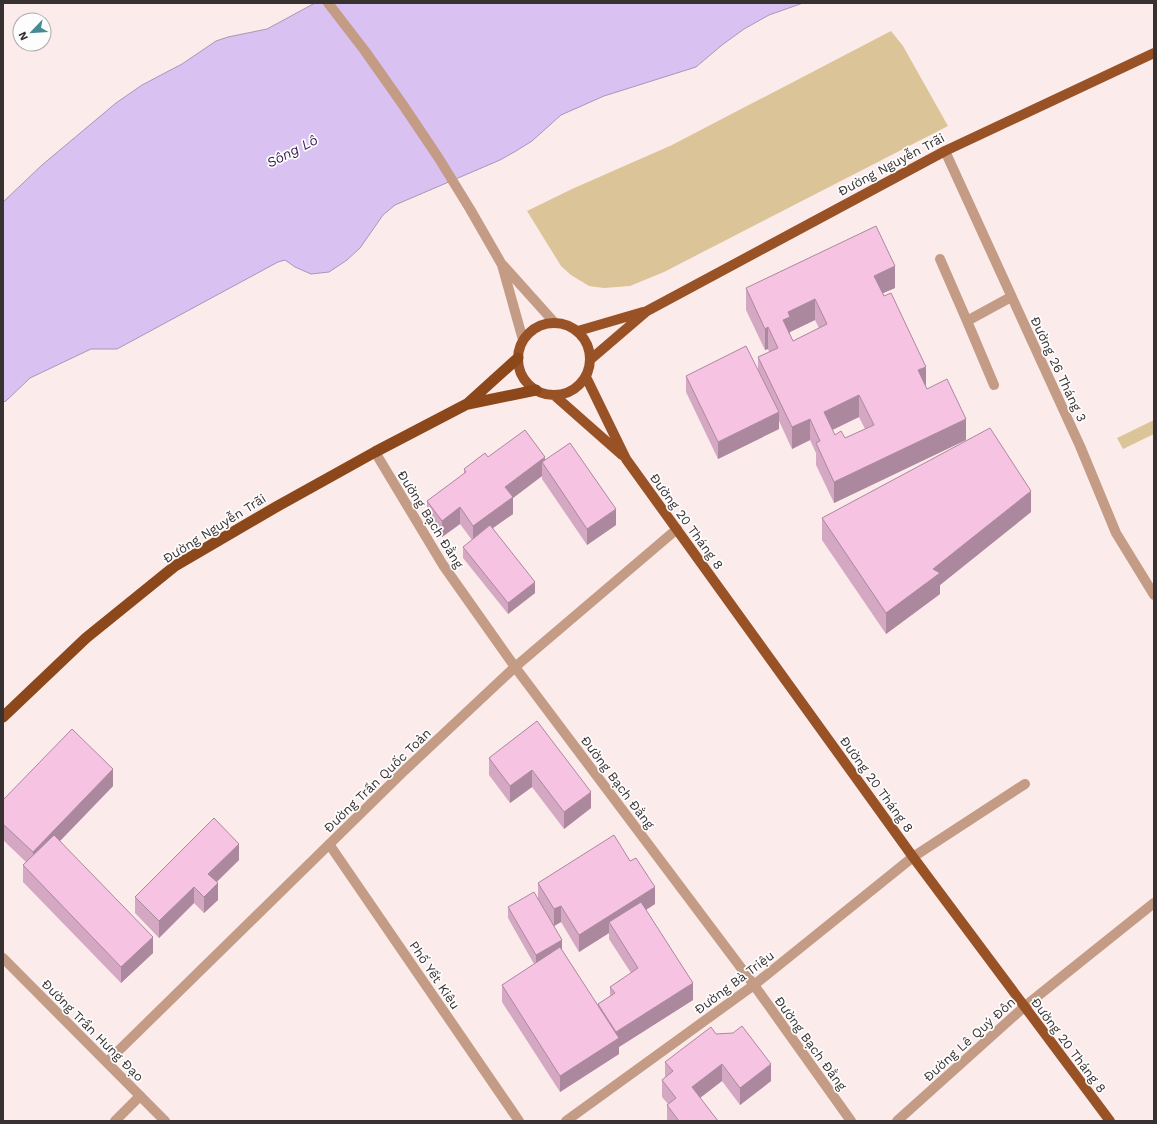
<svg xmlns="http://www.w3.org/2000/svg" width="1157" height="1124" font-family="'Work Sans',sans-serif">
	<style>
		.green { fill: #dbc598 }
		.water { fill: #d9c2f2; stroke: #a996b8 }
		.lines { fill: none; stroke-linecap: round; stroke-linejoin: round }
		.service { stroke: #c49b84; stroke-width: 10 }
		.minor { stroke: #c49b84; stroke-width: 10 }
		.tertiary { stroke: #c49b84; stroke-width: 10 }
		.primary { stroke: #995225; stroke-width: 10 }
		.trunk { stroke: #8c481b; stroke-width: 11 }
		.wall { fill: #d4a8c2; fill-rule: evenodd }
		.shaded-wall { fill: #ac889e }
		.building { fill: #f6c3e2; stroke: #ac889e; fill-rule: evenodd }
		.labels { text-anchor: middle; stroke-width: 3.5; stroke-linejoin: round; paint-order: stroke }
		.street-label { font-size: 13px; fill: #383132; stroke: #fdfdfd }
		.water-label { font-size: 14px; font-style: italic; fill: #371851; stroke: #fdfdfd }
	</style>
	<rect width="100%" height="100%" fill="#fcebeb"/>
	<!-- green -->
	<path class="green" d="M891,31L903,46L948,126L664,272L630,286L604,288L589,286L571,275L561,266L527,211L572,189L672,145Z
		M1154,420V434L1123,449L1117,438Z"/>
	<!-- water -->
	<path class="water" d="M315,3H803L769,15L744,29L722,45L696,67L604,96L561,115L532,141L516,151L500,160L395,205L383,215L360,248L347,260L329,272L311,274L295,267L285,260L278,262L117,349H91L30,378L6,401L3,402V202L42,165L116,103L142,85L182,64L216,41L228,37L267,29Z"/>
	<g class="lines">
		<!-- service -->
		<path class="service" d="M940,259L967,321
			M994,385L967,321L1011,297
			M913,857L1025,784
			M115,1121L140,1096"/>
		<!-- minor -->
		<path class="minor" d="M945,151L1080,446L1116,533L1154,595
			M375,452L443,565L515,667L754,985L851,1121
			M329,844L519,1121
			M107,1062L405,770L515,667L677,529
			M566,1121L754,985L913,857
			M897,1121L1024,1007L1154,903"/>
		<!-- tertiary -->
		<path class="tertiary" d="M328,3L365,51L403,105L438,157L470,209L501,263L554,322
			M502,265L523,340
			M3,958L165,1121"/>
		<!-- primary -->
		<path class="primary" d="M518 359a36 36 0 1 1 72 0a36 36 0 1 1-72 0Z
			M578,331L643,312
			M591,359L647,311L945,151L1154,53
			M586,377L626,459L913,857L1110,1121
			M554,395L622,455"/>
		<!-- trunk -->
		<path class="trunk" d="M468,404L536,390
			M3,717L86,638L175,566L276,507L375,452L467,404L518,358"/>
	</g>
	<!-- wall -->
	<path class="wall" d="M746,288H895L883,293L926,387L966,440L834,503L816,465V453L810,440L792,449L779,421V429L718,459L686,392V376L758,371V357L769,352L768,349L765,350L746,310ZM815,320L819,328L793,341L790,335V332ZM859,417L865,429L845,438L835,435L832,430Z
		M488,457L545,460L616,525L587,545L542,479V476L513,498V514L493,528L535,593L508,614L463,558V547L472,540L460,524L442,537L427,518V501L464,474V469Z
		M1031,512L940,585V594L886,634L822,540V518Z
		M537,721L591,808L564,829L532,787L510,803L489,775V758Z
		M113,786L60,841L153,953L121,983L23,882V865L26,862L3,840V800Z
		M239,860L217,882L218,900L204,913L194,903L159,938L135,913V897Z
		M538,883L655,904L646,910L693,1000L619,1047V1054L560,1092L502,1002V985L534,964L508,918V907L538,898ZM561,922L579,952L609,933V939L631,973L610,987V996L598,1004V1006L562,950L554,926Z
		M716,1034L771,1081L740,1105L722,1081L700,1098L718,1121H667V1105L668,1104L662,1097V1080L665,1077V1062Z"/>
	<!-- shaded-wall -->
	<path class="shaded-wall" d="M895,266V288L874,297V276Z
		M815,299V320L790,332V338L783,320L788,312Z
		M768,327V349L765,350V329Z
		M926,367V388L918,370Z
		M859,395V417L824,434V412Z
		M779,412V429L718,459V442Z
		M810,419V440L792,449V427Z
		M966,419V440L834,503V482Z
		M545,457V467L542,462V476L513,498V514L473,542V526L505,487Z
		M1031,491V512L940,585V594L886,634V613L933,569Z
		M460,507V524L442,537V521Z
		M616,509V525L587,545V529Z
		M535,582V593L508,614V603Z
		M113,769V786L33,869V852Z
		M532,770V787L510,803V786Z
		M591,792V808L564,829V812Z
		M239,844V860L208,890V874Z
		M218,883V900L204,913V897Z
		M194,887V903L159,938V921Z
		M655,887V904L614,930L609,922V933L579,952V935Z
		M561,906V922L554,926V909Z
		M153,937V953L121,983V967Z
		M562,940V951L536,966V955Z
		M693,983V1000L619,1047V1054L560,1092V1076L616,1039V1032Z
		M722,1064V1081L692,1104V1087Z
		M771,1064V1081L740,1105V1088Z"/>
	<!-- building -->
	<path class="building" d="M876,226L895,266L874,276L884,296L891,293L926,367L918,370L927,389L947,379L966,419L834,482L816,443L820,441L810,419L792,427L758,357L778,348L768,327L765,329L746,288ZM815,299L827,324L793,341L783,320L790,317L788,312ZM859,395L874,425L845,438L841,431L835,435L824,412Z
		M746,346L779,412L718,442L686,376Z
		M990,428L1031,491L933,569L940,573L886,613L822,518Z
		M525,430L545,457L505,487L513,497L473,526L460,507L442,521L427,501L466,472L464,469L485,453L488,457Z
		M570,443L616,509L587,529L542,462Z
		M490,525L535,582L508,603L463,547Z
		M537,721L591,792L564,812L532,770L510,786L489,758Z
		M72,729L113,769L33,852L3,824V800Z
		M214,818L239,844L208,874L218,883L204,897L194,887L159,921L135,897Z
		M54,835L153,937L121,967L23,865Z
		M614,835L630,861L636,858L655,887L579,935L561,906L554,909L538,883Z
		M534,892L562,940L536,955L508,907Z
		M641,902L693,983L616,1032L598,1004L615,993L610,987L638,968L609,922Z
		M560,947L619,1038L560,1076L502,985Z
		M742,1026L771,1064L740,1088L722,1064L692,1087L718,1121H679L667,1105L676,1098L662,1080L673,1071L665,1062L711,1027L716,1034L733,1033Z"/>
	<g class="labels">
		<!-- street labels -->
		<g class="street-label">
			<text transform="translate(891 164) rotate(-28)" y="5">Đường Nguyễn Trãi</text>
			<text transform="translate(1059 369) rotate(65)" y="5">Đường 26 Tháng 3</text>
			<text transform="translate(431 519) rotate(58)" y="5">Đường Bạch Đằng</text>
			<text transform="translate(687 521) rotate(54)" y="5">Đường 20 Tháng 8</text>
			<text transform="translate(214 528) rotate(-32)" y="5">Đường Nguyễn Trãi</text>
			<text transform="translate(377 780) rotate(-44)" y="5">Đường Trần Quốc Toản</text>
			<text transform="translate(618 782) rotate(53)" y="5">Đường Bạch Đằng</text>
			<text transform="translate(877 784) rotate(54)" y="5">Đường 20 Tháng 8</text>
			<text transform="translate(435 975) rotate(56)" y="5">Phố Yết Kiêu</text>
			<text transform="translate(734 982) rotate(-37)" y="5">Đường Bà Triệu</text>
			<text transform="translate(93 1030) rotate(45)" y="5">Đường Trần Hưng Đạo</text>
			<text transform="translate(969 1039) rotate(-42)" y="5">Đường Lê Quý Đôn</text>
			<text transform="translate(811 1043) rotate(54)" y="5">Đường Bạch Đằng</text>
			<text transform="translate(1069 1045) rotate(53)" y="5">Đường 20 Tháng 8</text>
		</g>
		<!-- water labels -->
		<g class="water-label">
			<text transform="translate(292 151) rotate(-27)" y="5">Sông Lô</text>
		</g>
	</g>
	<!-- border -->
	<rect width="1157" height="1124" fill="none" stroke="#383132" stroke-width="8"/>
	<!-- north arrow -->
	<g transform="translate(32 32) rotate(245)"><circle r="19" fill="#fdfdfd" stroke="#aeabac"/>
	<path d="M0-3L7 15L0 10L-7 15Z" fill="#458c92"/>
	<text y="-6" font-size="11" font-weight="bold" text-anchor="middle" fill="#383132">N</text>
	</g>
</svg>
